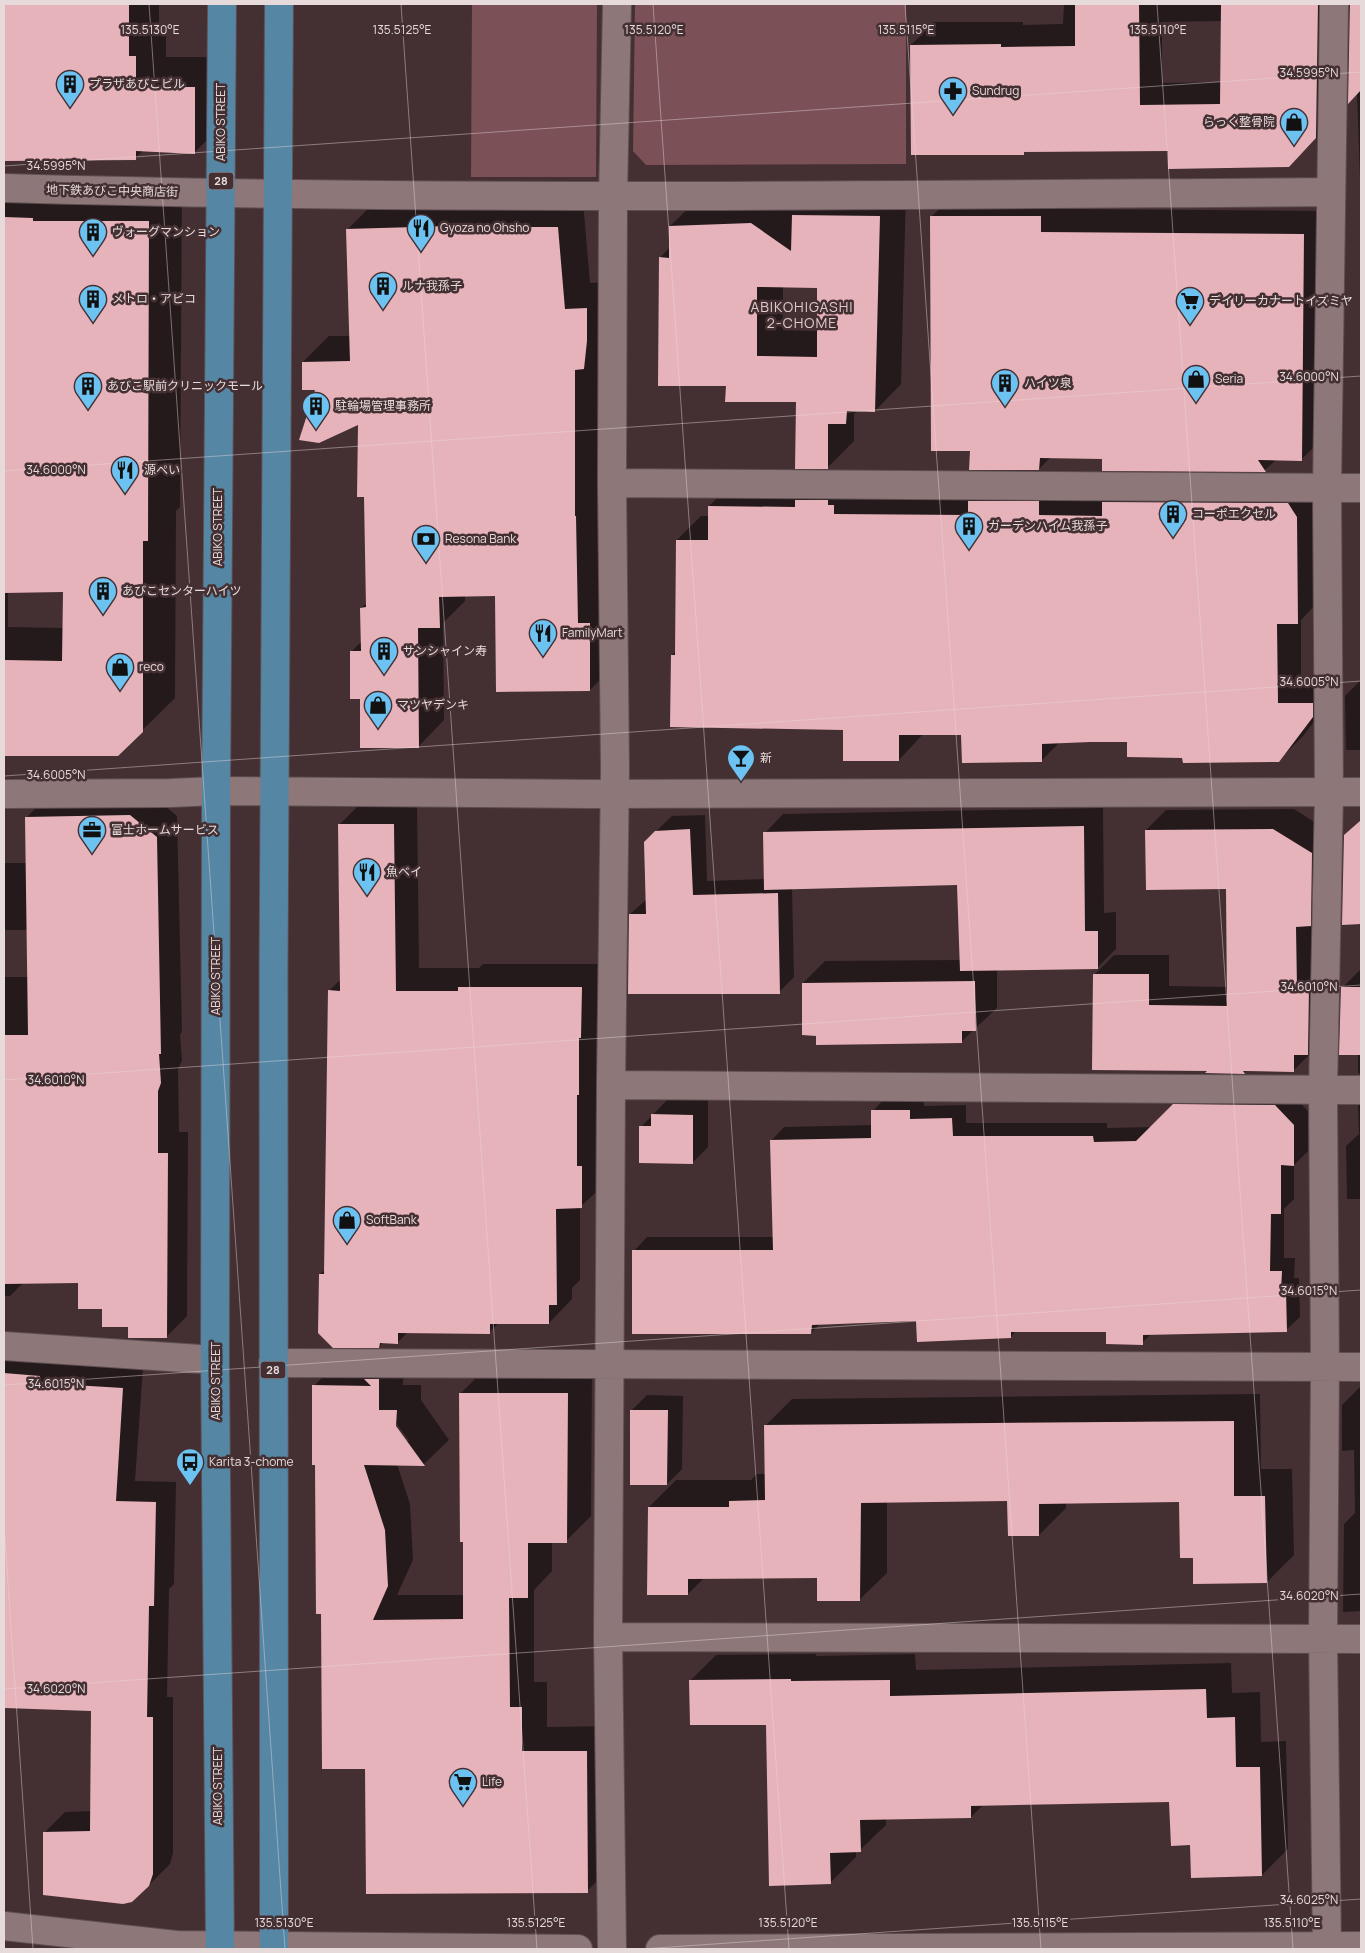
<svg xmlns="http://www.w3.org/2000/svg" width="1365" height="1953" font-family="Manrope,'Noto Sans JP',sans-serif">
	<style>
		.green { fill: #7b5056 }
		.shadow { fill: #0007; fill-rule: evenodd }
		.building { fill: #e7b3ba; fill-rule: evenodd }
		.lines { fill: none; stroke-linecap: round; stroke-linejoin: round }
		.minor-casing { stroke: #5e4e51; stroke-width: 30 }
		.tertiary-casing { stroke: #5e4e51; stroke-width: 30 }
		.primary-casing { stroke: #5e4e51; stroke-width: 30 }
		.minor { stroke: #8d7779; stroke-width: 28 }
		.tertiary { stroke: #8d7779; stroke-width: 28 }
		.primary { stroke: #5587a5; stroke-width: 28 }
		.ticks { fill: none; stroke: #e6dadb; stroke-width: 1; stroke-opacity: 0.45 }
		.labels { text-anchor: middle; stroke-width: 5; stroke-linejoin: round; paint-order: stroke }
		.shield { fill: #443033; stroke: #b5a7a9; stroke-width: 1 }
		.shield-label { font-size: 11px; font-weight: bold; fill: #e6dadb }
		.poi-label { font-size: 12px; fill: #e6dadb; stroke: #443033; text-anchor: start }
		.street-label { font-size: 12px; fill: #e6dadb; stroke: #443033 }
		.neighbourhood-label { font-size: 14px; letter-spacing: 1px; fill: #e2c9cc; stroke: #443033 }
		.ticks-label { font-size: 12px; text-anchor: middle; fill: #e6dadb; stroke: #443033; stroke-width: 5; stroke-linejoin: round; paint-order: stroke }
	</style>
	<rect width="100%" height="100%" fill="#443033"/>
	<!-- green -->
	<path class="green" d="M472,4H597L596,177H471Z
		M635,4H906V164L646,165L633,151Z"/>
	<!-- shadow -->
	<path class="shadow" d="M4,4H159V26H166V57H225V122L194,153L144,150L135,158L4,159Z
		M1064,4H1340L1339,115L1289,166L1169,150H1026L1023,154L911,45L934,22H1023V25L1063,24ZM1222,21V82L1162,83V22Z
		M1351,4H1361V207L1357,94L1349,101Z
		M4,185L182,188L180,507L176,511L175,698L117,755H4ZM64,591V628L8,627V592Z
		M819,189L906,190L901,384L875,411L858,410L854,414V441L827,468L797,401L727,385L660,258L670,247V226L697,200L778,197L797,211ZM783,286H818V331L783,330Z
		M955,193H1064V209L1327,211L1325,436L1302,459H1277L1265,470L1103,469V458L1051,457L1039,469L971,450L931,217Z
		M583,201L590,283L612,282L616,664L590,690L496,595L465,596V601L443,623L444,720L418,747L351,652L362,641L361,608L367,603L366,496L359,423L317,389L303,362L329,336H350L348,229L374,203Z
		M1361,284V316H1360V285Z
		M1312,479L1321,599L1301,620V679H1337V692L1303,736L1278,761L1184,757L1128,741L1060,742L1041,761L963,734H923L899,760L844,729L672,655L676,651L677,540L701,516H709V506L734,482Z
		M1361,680V750H1346L1345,696Z
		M152,795L177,816L182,1032L180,1034L182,1061L178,1069L179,1132H188L187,1316L166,1337L130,1325L104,1308L79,1281L24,1282L10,1296H4V977H28L27,930H4V863H26V818L47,797Z
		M363,801H417L419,968H479L483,964H605V1184L580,1207V1280L572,1288V1299L549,1323H499L489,1332H408L398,1342H383L379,1347L320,1274L326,1269L329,991L341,979L339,825Z
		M1103,808L1104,913L1116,912V949L1097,968L997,969V1008L961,1042L818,1034L803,983L825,961L961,960L958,884L792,888L794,977L779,992L630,914L647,899L645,842L672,816L705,815L707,881L765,879V833L783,814Z
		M1294,809L1332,833L1313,1051L1293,1071L1208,1072L1210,1070L1094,975L1114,955H1169V986L1228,987L1227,888L1146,830L1166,810Z
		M1361,819V933L1345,835Z
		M1360,970H1361V1074L1358,1073V1054L1342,988Z
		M1188,1091L1289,1092L1308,1111V1151L1294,1165V1199L1284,1209V1258H1295L1294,1278H1299L1300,1317L1286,1330L1152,1333L1142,1343L1107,1331L1017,1330L1011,1337L917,1320L820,1324L811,1333L634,1251L647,1237H774L771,1141L784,1127L873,1125V1111L886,1097H923L924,1106L966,1105V1123H1107V1128L1151,1127Z
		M667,1100H708V1147L693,1162L641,1127Z
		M1361,1103V1199H1347L1346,1146L1359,1134L1358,1106Z
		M4,1351L143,1368L135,1481L176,1482L174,1584L169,1589L167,1697H173V1853L170,1864L138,1896L45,1832L65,1812L92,1811V1710L4,1708Z
		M404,1354L403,1385H421V1400L449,1440L424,1464H397L410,1504L413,1560L397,1595H465L460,1394L485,1369H592L591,1516L566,1541H552V1571L534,1590V1682H547V1727L612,1726V1866L587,1891L367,1768L322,1613L314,1386L339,1360ZM394,1420L409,1441H406L392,1421Z
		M1360,1387H1361V1611L1343,1612L1344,1524L1355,1513L1354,1450L1342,1451V1405Z
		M1260,1394L1261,1469H1292L1294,1555L1267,1582L1194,1557L1181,1500L1066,1502V1508L1039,1535L1009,1500L887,1501V1573L859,1600L819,1576L704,1578L688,1594L649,1507L676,1480H751L757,1474H766L765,1426L792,1399Z
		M647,1395L683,1396L682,1469L667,1484L632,1410Z
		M816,1654V1656L915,1654L916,1670L1231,1663L1232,1693L1260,1692L1261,1742L1286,1741L1288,1849L1262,1875L1191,1844L1170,1801L983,1805L971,1817L886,1818V1825L860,1850L856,1851V1857L830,1883L767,1723L690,1681L716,1655Z"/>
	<!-- building -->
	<path class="building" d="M4,4H129V56H136V87H195V154L136,151V160L4,161Z
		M1075,4H1139L1140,105L1220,104L1221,4H1318L1316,138L1289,167L1168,169V151L1024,152V155H911L910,45L1001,44V47L1075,46Z
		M1350,4H1361V90L1348,104Z
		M792,215L880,216L875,412L847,411L846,424H828V469H795L796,402H725L726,386H658L659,257L669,258V226L751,223L791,251ZM757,287L817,288V357L757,356Z
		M930,216H1041V232L1304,234L1302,461L1258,460L1266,472L1102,471V459L1040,458L1039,470H969L970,451H931Z
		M4,217L33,218V221H149L148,541H143V732L118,756H4V660L62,661L63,592L4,593Z
		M450,226V227H558L565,309L587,308V341L584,369L575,370V516H576L578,623H590V691L496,692L495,596L439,597L440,628H418L419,748H360V699H350V651H361L360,608L366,607L364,497H357L358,425L319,443L299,440L315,390H302V362L350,361L346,229Z
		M795,500H828V505H834V514L968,515V501H1039V515L1102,516V502L1288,503L1297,517L1298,624H1277L1278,703H1313V717L1279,762L1183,763L1182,758L1127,757V742H1090L1042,744V762L962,763L961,735H899V761H843V730L670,727L671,655H675L676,540H708V506L795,507Z
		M130,815L157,837L161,1054H159L161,1083L158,1091V1153H168L167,1338H128V1327H102V1309H78V1283L4,1284V1035H28L25,817Z
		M1361,820V924L1342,925L1344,835Z
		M338,824H394L396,991H458V987H582L581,1038H579V1095H577V1166H582V1208L556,1209L557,1305H549V1324H490V1334L398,1333V1344L380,1343L379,1348H333L318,1333L319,1274H324L328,990L340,991Z
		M1084,826L1085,931H1098V969L960,971L957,885L764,890L763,832Z
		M690,829L693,895L778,893L780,994H628L629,914H646L644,842L655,831Z
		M1273,829L1312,853L1311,926L1296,927L1297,988H1309L1308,1055H1294V1072L1243,1071L1245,1074L1205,1073L1207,1071L1092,1070L1093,974H1149V1005L1227,1006L1226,889L1146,890L1145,830Z
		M975,981L976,1031H962V1043L816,1045V1036L802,1035V983Z
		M1341,987H1361V1055H1339Z
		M1173,1104L1275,1105L1294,1125V1166L1281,1165V1214H1271L1270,1271H1282L1281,1291H1286L1287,1332L1143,1335V1345L1106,1344V1332H1011V1338L917,1342L916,1321L812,1325L811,1334H632V1250H773L770,1140L871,1138V1110H910V1119L952,1118L953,1136H1093L1094,1142L1136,1141Z
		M651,1114L693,1115V1164L639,1163V1126H651Z
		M4,1373L40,1376V1383L123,1388L116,1501L156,1502L154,1606H149L147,1717H153V1874L149,1886L132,1902L123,1904L43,1895V1832L90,1831L91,1711L4,1708Z
		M364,1379H379V1410H397L396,1426L425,1466L364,1465L385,1530L388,1586L373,1620L463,1619V1542H460L459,1393H568L567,1543H528V1598H509L510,1707H522V1751H587L588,1893L366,1894L365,1769H322L321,1614H316L315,1465H312V1385L371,1386Z
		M630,1410H668L667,1485H630Z
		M1234,1421V1496H1265L1267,1583L1193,1584V1558H1180L1179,1502L1039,1504V1536H1008L1007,1501L861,1503L860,1601H817V1578L688,1579V1595H647L648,1507H729V1501L765,1500L764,1425Z
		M791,1679V1681L890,1680V1696L1206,1689L1207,1718L1235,1717L1236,1767H1260L1262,1876L1191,1878L1190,1845L1171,1846L1169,1802L971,1806V1818L860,1820L861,1852L830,1853L831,1884L769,1886L766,1725H690L689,1680Z"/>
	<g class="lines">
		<!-- minor casing -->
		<g class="minor-casing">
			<path id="minor" d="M4,188C446,201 889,195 1331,192
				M612,483L1361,488
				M611,1085L1361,1090
				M4,1346L215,1360
				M273,1363L1361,1367
				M608,1637L1361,1639
				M612,1949L608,1637L611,1085L615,768L612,483L613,197L617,4
				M1327,1949L1323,1638L1325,1367L1323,1090L1329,792L1327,489L1334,4"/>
		</g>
		<!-- tertiary casing -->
		<g class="tertiary-casing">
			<path id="tertiary" d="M4,794L171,793L216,791L589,794L1361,792
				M4,1926L176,1945L578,1949
				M660,1949L1361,1946"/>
		</g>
		<!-- primary casing -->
		<g class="primary-casing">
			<path id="primary" d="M220,1949L215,1360L216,791L222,4
				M274,1949C273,1301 272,652 279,4"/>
		</g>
		<!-- minor -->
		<use href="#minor" class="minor"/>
		<!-- tertiary -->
		<use href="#tertiary" class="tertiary"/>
		<!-- primary -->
		<use href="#primary" class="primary"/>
	</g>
	<!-- ticks -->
	<path class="ticks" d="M149,4L285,1949M401,4L537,1949M653,4L789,1949M905,4L1041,1949M1157,4L1293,1949M4,166L1361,72M4,471L1361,376M4,776L1361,681M4,1080L1361,985M4,1385L1361,1290M4,1525L33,1949M4,1689L1361,1594M642,1949L1361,1899"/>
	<!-- icons -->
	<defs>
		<g id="building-pin" transform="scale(1.4375)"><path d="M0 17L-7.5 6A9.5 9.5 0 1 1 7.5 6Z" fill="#6cc3f2" stroke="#443033"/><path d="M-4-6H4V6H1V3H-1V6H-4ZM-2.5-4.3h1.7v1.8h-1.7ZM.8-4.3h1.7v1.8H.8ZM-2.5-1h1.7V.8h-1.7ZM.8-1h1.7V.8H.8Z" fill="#111"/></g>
		<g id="pharmacy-pin" transform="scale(1.4375)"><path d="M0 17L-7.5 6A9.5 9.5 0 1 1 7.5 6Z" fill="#6cc3f2" stroke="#443033"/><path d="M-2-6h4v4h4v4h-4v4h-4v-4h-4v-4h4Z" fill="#111"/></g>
		<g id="shop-pin" transform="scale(1.4375)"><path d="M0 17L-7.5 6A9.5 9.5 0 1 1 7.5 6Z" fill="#6cc3f2" stroke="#443033"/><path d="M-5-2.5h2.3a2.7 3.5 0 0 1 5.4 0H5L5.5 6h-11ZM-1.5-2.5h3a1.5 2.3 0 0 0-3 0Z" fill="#111"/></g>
		<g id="restaurant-pin" transform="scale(1.4375)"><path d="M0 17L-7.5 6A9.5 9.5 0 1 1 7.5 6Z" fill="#6cc3f2" stroke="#443033"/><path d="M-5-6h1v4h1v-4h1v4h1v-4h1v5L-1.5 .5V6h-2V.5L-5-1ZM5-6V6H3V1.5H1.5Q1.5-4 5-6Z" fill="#111"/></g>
		<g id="supermarket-pin" transform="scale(1.4375)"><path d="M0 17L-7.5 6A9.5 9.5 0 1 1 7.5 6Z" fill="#6cc3f2" stroke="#443033"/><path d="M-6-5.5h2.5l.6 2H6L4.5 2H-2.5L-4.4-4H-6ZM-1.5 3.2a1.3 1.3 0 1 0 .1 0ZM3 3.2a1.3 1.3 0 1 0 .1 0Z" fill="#111"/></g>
		<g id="bank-pin" transform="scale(1.4375)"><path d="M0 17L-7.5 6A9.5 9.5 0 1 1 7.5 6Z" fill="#6cc3f2" stroke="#443033"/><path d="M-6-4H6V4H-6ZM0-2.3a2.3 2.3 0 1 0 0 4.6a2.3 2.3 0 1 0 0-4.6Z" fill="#111"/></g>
		<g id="bar-pin" transform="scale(1.4375)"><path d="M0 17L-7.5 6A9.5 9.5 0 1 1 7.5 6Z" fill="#6cc3f2" stroke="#443033"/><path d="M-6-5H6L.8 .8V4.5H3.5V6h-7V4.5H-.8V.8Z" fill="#111"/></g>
		<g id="office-pin" transform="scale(1.4375)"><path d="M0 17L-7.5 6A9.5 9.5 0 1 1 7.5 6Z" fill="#6cc3f2" stroke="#443033"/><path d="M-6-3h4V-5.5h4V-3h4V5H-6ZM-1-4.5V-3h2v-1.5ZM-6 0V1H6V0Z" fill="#111"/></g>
		<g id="bus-pin" transform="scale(1.4375)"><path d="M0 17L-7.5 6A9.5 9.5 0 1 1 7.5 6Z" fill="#6cc3f2" stroke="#443033"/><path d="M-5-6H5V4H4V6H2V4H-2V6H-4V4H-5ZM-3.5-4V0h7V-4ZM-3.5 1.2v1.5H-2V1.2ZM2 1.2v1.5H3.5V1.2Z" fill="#111"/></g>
	</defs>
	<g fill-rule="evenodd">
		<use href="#building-pin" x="70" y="84"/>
		<use href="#pharmacy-pin" x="953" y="91"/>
		<use href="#shop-pin" x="1294" y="122"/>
		<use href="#restaurant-pin" x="421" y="228"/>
		<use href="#building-pin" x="93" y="232"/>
		<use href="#building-pin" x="383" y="286"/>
		<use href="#building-pin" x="93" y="299"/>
		<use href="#supermarket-pin" x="1190" y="301"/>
		<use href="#shop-pin" x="1196" y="379"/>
		<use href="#building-pin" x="1005" y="383"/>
		<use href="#building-pin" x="88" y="386"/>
		<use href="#building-pin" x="316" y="406"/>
		<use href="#restaurant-pin" x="125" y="470"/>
		<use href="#building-pin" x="1173" y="514"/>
		<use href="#building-pin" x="969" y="526"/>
		<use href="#bank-pin" x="426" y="539"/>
		<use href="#building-pin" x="103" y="591"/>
		<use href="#restaurant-pin" x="543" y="633"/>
		<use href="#building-pin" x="384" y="651"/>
		<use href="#shop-pin" x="120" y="667"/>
		<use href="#shop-pin" x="378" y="705"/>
		<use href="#bar-pin" x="741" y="758"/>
		<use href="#office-pin" x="92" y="830"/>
		<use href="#restaurant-pin" x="367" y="872"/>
		<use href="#shop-pin" x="347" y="1220"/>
		<use href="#bus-pin" x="190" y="1462"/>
		<use href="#supermarket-pin" x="463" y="1782"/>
	</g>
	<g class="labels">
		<!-- shield labels -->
		<g class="shield">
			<rect x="208.5" y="172.5" width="25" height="17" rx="4"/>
			<rect x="260.5" y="1361.5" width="25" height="17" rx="4"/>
		</g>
		<g class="shield-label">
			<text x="221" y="185">28</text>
			<text x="273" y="1374">28</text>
		</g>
		<!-- poi labels -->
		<g class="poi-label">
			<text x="89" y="88">プラザあびこビル</text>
			<text x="972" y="95">Sundrug</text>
			<text x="1275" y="126" text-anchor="end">らっく整骨院</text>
			<text x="440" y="232">Gyoza no Ohsho</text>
			<text x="112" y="236">ヴォーグマンション</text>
			<text x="402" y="290">ルナ我孫子</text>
			<text x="112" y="303">メトロ・アビコ</text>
			<text x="1209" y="305">デイリーカナートイズミヤ</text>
			<text x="1215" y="383">Seria</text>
			<text x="1024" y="387">ハイツ泉</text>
			<text x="107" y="390">あびこ駅前クリニックモール</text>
			<text x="335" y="410">駐輪場管理事務所</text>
			<text x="144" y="474">源ぺい</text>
			<text x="1192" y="518">コーポエクセル</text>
			<text x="988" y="530">ガーデンハイム我孫子</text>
			<text x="445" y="543">Resona Bank</text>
			<text x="122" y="595">あびこセンターハイツ</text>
			<text x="562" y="637">FamilyMart</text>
			<text x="403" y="655">サンシャイン寿</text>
			<text x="139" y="671">reco</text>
			<text x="397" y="709">マツヤデンキ</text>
			<text x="760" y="762">新</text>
			<text x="111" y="834">富士ホームサービス</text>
			<text x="386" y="876">魚ベイ</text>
			<text x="366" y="1224">SoftBank</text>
			<text x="209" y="1466">Karita 3-chome</text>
			<text x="482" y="1786">Life</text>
		</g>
		<!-- street labels -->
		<g class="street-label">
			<text transform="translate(221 122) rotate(-90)" y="4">ABIKO STREET</text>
			<text transform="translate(112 191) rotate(1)" y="4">地下鉄あびこ中央商店街</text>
			<text transform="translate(218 527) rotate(-90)" y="4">ABIKO STREET</text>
			<text transform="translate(216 976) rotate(-90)" y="4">ABIKO STREET</text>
			<text transform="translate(216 1381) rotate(-90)" y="4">ABIKO STREET</text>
			<text transform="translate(218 1786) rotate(-90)" y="4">ABIKO STREET</text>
		</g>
		<!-- neighbourhood labels -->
		<g class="neighbourhood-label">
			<text x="802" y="312">ABIKOHIGASHI<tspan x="802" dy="16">2-CHOME</tspan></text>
		</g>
	</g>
	<g class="ticks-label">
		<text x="150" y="34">135.5130°E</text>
		<text x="402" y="34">135.5125°E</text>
		<text x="654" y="34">135.5120°E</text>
		<text x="906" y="34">135.5115°E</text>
		<text x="1158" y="34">135.5110°E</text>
		<text x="1309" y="77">34.5995°N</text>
		<text x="56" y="170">34.5995°N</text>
		<text x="1309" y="381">34.6000°N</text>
		<text x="56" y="474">34.6000°N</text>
		<text x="1309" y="686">34.6005°N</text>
		<text x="56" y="779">34.6005°N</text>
		<text x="1309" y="991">34.6010°N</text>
		<text x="56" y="1084">34.6010°N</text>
		<text x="1309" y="1295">34.6015°N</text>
		<text x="56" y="1388">34.6015°N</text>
		<text x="1309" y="1600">34.6020°N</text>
		<text x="56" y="1693">34.6020°N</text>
		<text x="1309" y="1904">34.6025°N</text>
		<text x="284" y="1927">135.5130°E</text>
		<text x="536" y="1927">135.5125°E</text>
		<text x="788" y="1927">135.5120°E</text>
		<text x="1040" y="1927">135.5115°E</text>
		<text x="1292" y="1927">135.5110°E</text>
	</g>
	<!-- border -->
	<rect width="1365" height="1953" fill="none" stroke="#e6dadb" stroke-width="10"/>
</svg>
